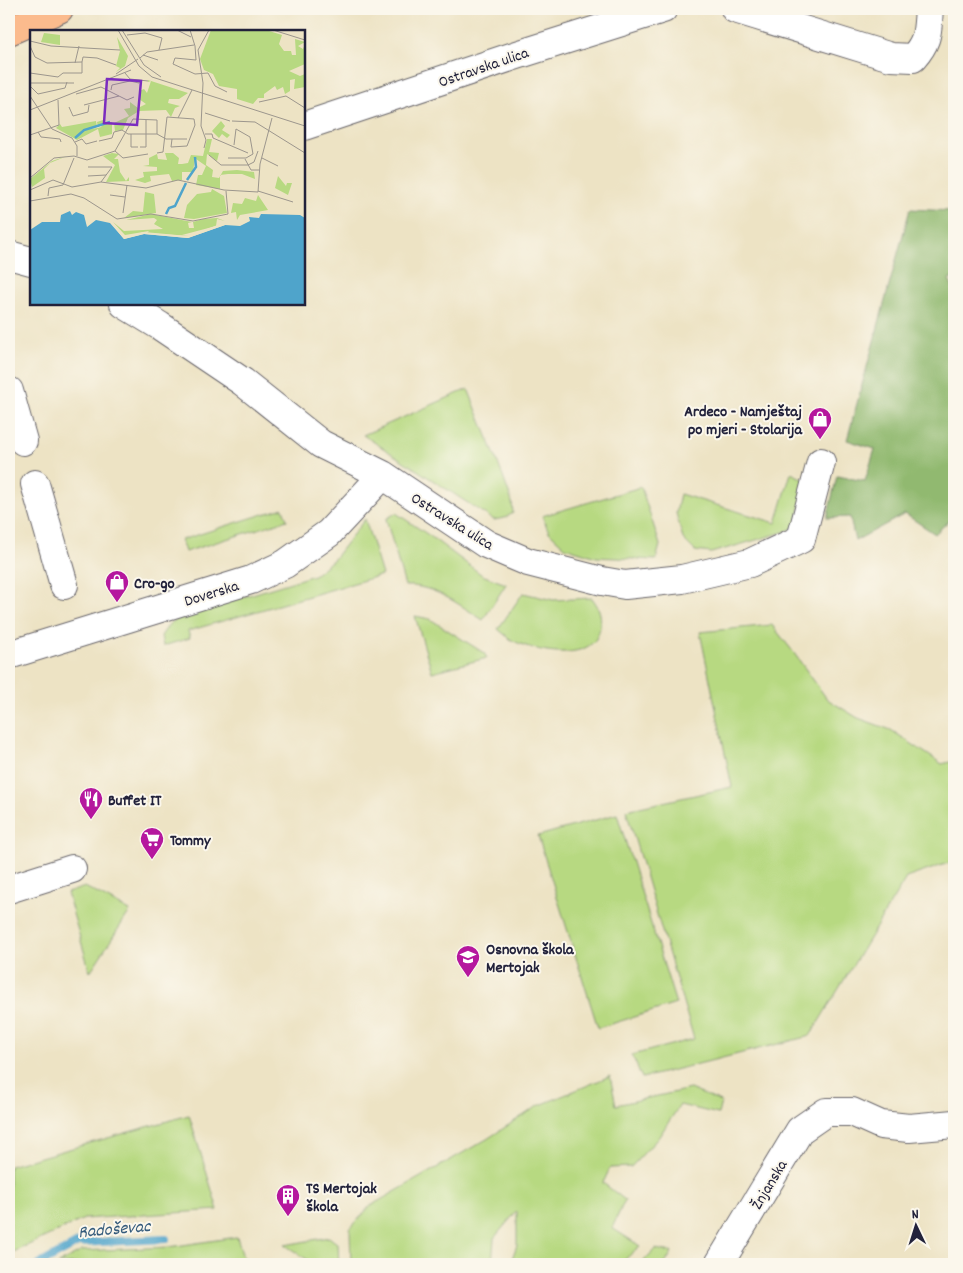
<svg xmlns="http://www.w3.org/2000/svg" width="963" height="1273" font-family="Dekko,sans-serif">
	<style>
		.green { fill: #b7d981; stroke: #6c7e5e }
		.forest { fill: #91b96f; stroke: #5a6e55 }
		.lines { fill: none; stroke-linecap: round; stroke-linejoin: round }
		.stream { stroke: #4fa4cb; stroke-width: 8 }
		.minor-casing { stroke: #69666b; stroke-width: 30 }
		.major-casing { stroke: #69666b; stroke-width: 30 }
		.minor { stroke: #fff; stroke-width: 28 }
		.major { stroke: #fbbb8d; stroke-width: 28 }
		.labels { text-anchor: middle; stroke-width: 4; stroke-linejoin: round; paint-order: stroke }
		.street-label { font-size: 16px; fill: #22223b; stroke: #fbf7ec }
		.poi-label { font-size: 16px; font-weight: bold; fill: #22223b; stroke: #fbf7ec; text-anchor: start }
		.water-label { font-size: 18px; font-style: italic; fill: #365c7c; stroke: #fbf7ec }
		.inset-river { fill: none; stroke: #4fa4cb; stroke-width: 2.5 }
		.inset-road { fill: none; stroke: #9c968d; stroke-width: 1 }
		.view { fill: #7b2cbf; fill-opacity: 0.15; stroke: #7b2cbf; stroke-width: 2.5 }
		.inset-edge { fill: none; stroke: #22223b; stroke-width: 2.5 }
	</style>
	<rect width="100%" height="100%" fill="#fbf7ec"/>
	<filter id="ink" filterUnits="userSpaceOnUse"><feTurbulence type="fractalNoise" baseFrequency=".02" numOctaves="2"/><feDisplacementMap in="SourceGraphic" scale="10" xChannelSelector="R" yChannelSelector="G"/><feConvolveMatrix kernelMatrix="1 2 1 2 8 2 1 2 1" color-interpolation-filters="sRGB"/></filter>
	<filter id="wash" filterUnits="userSpaceOnUse"><feTurbulence type="fractalNoise" baseFrequency=".0096" numOctaves="4" result="noise"/><feDisplacementMap in="SourceGraphic" scale="20" xChannelSelector="R" yChannelSelector="G"/><feGaussianBlur stdDeviation="1.12" result="paint"/><feColorMatrix in="noise" values="0 0 0 0 0 0 0 0 0 0 0 0 0 0 0 0 0 1.4 0 .05"/><feComposite in="paint" operator="in"/></filter>
	<g filter="url(#wash)">
		<rect width="100%" height="100%" fill="#ede3c4"/>
		<!-- green -->
		<path class="green" d="M468,389L498,463L512,502L513,513L505,518L494,520L363,435Z
			M791,473L806,480L796,527L784,532L711,553L695,551L683,539L676,513L680,494L776,523Z
			M641,487L660,545L656,560L596,557L565,547L549,532L542,516Z
			M283,508L287,520L185,552L181,540Z
			M396,513L430,536L482,575L506,584L483,620C461,606 433,584 405,586L386,519Z
			M365,519L382,575L188,631L190,638L163,646L161,636L170,623L191,613L314,575L334,559Z
			M523,593L553,600L592,598C599,607 602,615 600,627C596,665 532,652 510,639C506,636 502,632 498,629Z
			M415,616L430,619L484,653L487,658L432,672Z
			M772,625L791,649L827,699L858,718L891,730L942,764L954,761V861L906,878L810,1036L642,1078L632,1055L694,1039L626,810L732,787L700,632Z
			M617,814L676,1004L598,1028L538,836Z
			M85,887L130,911L90,972L67,893Z
			M610,1076L616,1105L690,1089L721,1102L718,1114L680,1105L658,1138L631,1167L610,1168L603,1183L625,1200L612,1228L640,1246L620,1264H510L517,1245V1211L494,1238L492,1264H351L350,1229L370,1206L487,1139L538,1106Z
			M189,1115L218,1210L84,1219L9,1254V1166Z
			M237,1237L245,1264H58L82,1251L169,1247Z
			M329,1237L338,1244L339,1264H314L285,1245Z
			M655,1249L672,1252L665,1264H641Z"/>
		<!-- forest -->
		<path class="forest" d="M910,209L954,211V278L949,280L954,290V516L935,534L905,514L855,541L850,517L827,518L837,476L865,481L875,449L847,440Z"/>
		<g class="lines">
			<!-- stream -->
			<path class="stream" d="M40,1264L78,1243L166,1239"/>
		</g>
	</g>
	<g filter="url(#ink)">
		<g class="lines">
			<!-- minor casing -->
			<g class="minor-casing">
				<path id="minor" d="M735,9L891,57L913,58C929,40 927,31 929,9
					M304,126L517,55L663,9
					M9,255L31,261
					M124,304L160,326L243,382L321,444L383,475L486,544L528,562L602,581L625,585L682,579L750,563L801,539L821,462
					M9,391L23,441
					M35,484L64,585
					M9,655L251,580L285,564L329,533L383,475
					M9,889L72,869
					M719,1264L800,1130L826,1112H852L881,1125L909,1128L954,1124"/>
			</g>
			<!-- major casing -->
			<g class="major-casing">
				<path id="major" d="M9,31L59,9"/>
			</g>
			<!-- minor -->
			<use href="#minor" class="minor"/>
			<!-- major -->
			<use href="#major" class="major"/>
		</g>
	</g>
	<!-- icons -->
	<defs>
		<g id="shop-pin" transform="scale(1.25)"><path d="M0 17L-7.5 6A9.5 9.5 0 1 1 7.5 6Z" fill="#b5179e" stroke="#fbf7ec"/><path d="M-5-2.5h2.3a2.7 3.5 0 0 1 5.4 0H5L5.5 6h-11ZM-1.5-2.5h3a1.5 2.3 0 0 0-3 0Z" fill="#fff"/></g>
		<g id="restaurant-pin" transform="scale(1.25)"><path d="M0 17L-7.5 6A9.5 9.5 0 1 1 7.5 6Z" fill="#b5179e" stroke="#fbf7ec"/><path d="M-5-6h1v4h1v-4h1v4h1v-4h1v5L-1.5 .5V6h-2V.5L-5-1ZM5-6V6H3V1.5H1.5Q1.5-4 5-6Z" fill="#fff"/></g>
		<g id="supermarket-pin" transform="scale(1.25)"><path d="M0 17L-7.5 6A9.5 9.5 0 1 1 7.5 6Z" fill="#b5179e" stroke="#fbf7ec"/><path d="M-6-5.5h2.5l.6 2H6L4.5 2H-2.5L-4.4-4H-6ZM-1.5 3.2a1.3 1.3 0 1 0 .1 0ZM3 3.2a1.3 1.3 0 1 0 .1 0Z" fill="#fff"/></g>
		<g id="school-pin" transform="scale(1.25)"><path d="M0 17L-7.5 6A9.5 9.5 0 1 1 7.5 6Z" fill="#b5179e" stroke="#fbf7ec"/><path d="M0-5L7-2L0 1L-7-2ZM-4 1L0 2.5L4 1V4Q0 6-4 4Z" fill="#fff"/></g>
		<g id="building-pin" transform="scale(1.25)"><path d="M0 17L-7.5 6A9.5 9.5 0 1 1 7.5 6Z" fill="#b5179e" stroke="#fbf7ec"/><path d="M-4-6H4V6H1V3H-1V6H-4ZM-2.5-4.3h1.7v1.8h-1.7ZM.8-4.3h1.7v1.8H.8ZM-2.5-1h1.7V.8h-1.7ZM.8-1h1.7V.8H.8Z" fill="#fff"/></g>
	</defs>
	<g fill-rule="evenodd">
		<use href="#shop-pin" x="820" y="419"/>
		<use href="#shop-pin" x="117" y="582"/>
		<use href="#restaurant-pin" x="91" y="799"/>
		<use href="#supermarket-pin" x="152" y="839"/>
		<use href="#school-pin" x="468" y="957"/>
		<use href="#building-pin" x="288" y="1196"/>
	</g>
	<g class="labels">
		<!-- street labels -->
		<g class="street-label">
			<text transform="translate(483 66) rotate(-19)" y="6">Ostravska ulica</text>
			<text transform="translate(453 520) rotate(32)" y="6">Ostravska ulica</text>
			<text transform="translate(211 592) rotate(-17)" y="6">Doverska</text>
			<text transform="translate(768 1184) rotate(-59)" y="6">Žnjanska</text>
		</g>
		<!-- poi labels -->
		<g class="poi-label">
			<text x="802" y="416" text-anchor="end">Ardeco - Namještaj<tspan x="802" dy="18">po mjeri - Stolarija</tspan></text>
			<text x="134" y="588">Cro-go</text>
			<text x="108" y="805">Buffet IT</text>
			<text x="170" y="845">Tommy</text>
			<text x="486" y="954">Osnovna škola<tspan x="486" dy="18">Mertojak</tspan></text>
			<text x="306" y="1193">TS Mertojak<tspan x="306" dy="18">škola</tspan></text>
		</g>
		<!-- water labels -->
		<g class="water-label">
			<text transform="translate(114 1228) rotate(-5)" y="6">Radoševac</text>
		</g>
	</g>
	<!-- overview -->
	<g transform="translate(30 30)">
		<rect width="275" height="275" fill="#ede3c4"/>
		<path d="M181,0H236L252,5L249,14L254,21H261L262,25H266L265,9L275,12L268,16L273,19L275,14V34L259,41L270,46L275,44V57L264,59L265,49L260,50V61L255,64L253,57L247,60L245,56L234,64V68H228L223,74L207,69V59L189,56L183,44L174,40L170,29ZM14,3L30,5V15L11,12ZM87,7L98,26L95,36L86,42L90,38L86,36L90,21ZM118,50L158,63L149,69H139L138,73L150,76L145,78L141,87L136,80L109,81L98,88L93,100L85,101L84,93L99,86L94,79L100,78V72L108,78L116,74L109,69V61L114,59L117,63L121,51L118,52ZM73,90L74,94L82,92V104L70,107L68,99L47,110L26,98L30,94L32,97L66,91L67,97L60,99L68,98L71,97L73,94L68,97L67,92ZM191,91L195,96L192,100L200,105L197,108L192,104L189,108L182,101ZM177,109H182L179,122L189,123L187,131L177,124L176,135L183,140L182,147L189,148L193,141L207,140L224,142L225,149L212,144H198L190,145V159L166,155L168,145H172L176,136L166,129V134L165,128L163,142H152V150L142,151L139,144L120,146L121,151L115,153L105,150L114,147L113,142L127,141V137L113,136L119,135V128L127,124L128,129L137,130L135,123H143L149,128L148,134H152L158,133L161,125L173,126ZM82,123L89,124L84,129H88L90,142L96,151L99,147V151L76,152L85,135L73,126ZM37,126L20,133L14,139L15,148L2,157L0,149L22,131ZM248,146L256,156L257,153H262L258,165L245,158ZM182,159L194,166L197,183L164,189L154,188L157,175L167,164L181,162ZM115,162L124,164L126,183L94,188L103,181L113,182ZM228,165L238,180L210,185L207,190L206,182L201,183L203,173L212,174L215,168L226,171ZM121,184L162,192L158,193L159,198H164L163,192L173,189L187,188L195,191L187,189L186,196L152,205L158,206L117,203L119,201L95,205L83,192L94,201L133,199L124,194L127,190L124,188L96,190Z" fill="#b7d981"/>
		<path d="M40,181L42,185L46,182L54,185L57,197L66,190L80,193L94,209L114,204L158,208L195,195L210,196L220,191L219,187L229,188L231,184L270,185L275,188V275H0V200L12,192H30L31,185Z" fill="#4fa4cb"/>
		<path d="M79,191L94,207L114,202L158,206L193,193L198,194L158,208L114,204L94,209Z" fill="#ede3c4"/>
		<path class="inset-river" d="M45,108L54,100L80,92M157,150L166,137L165,127M136,184L139,178L145,176L156,153"/>
		<path class="inset-road" d="M88,0L109,36L122,47L275,96M92,0L114,35L131,47M147,0L161,7M160,0L165,16M243,0L275,10M97,5L115,3L132,8L129,20M0,11L21,16L90,20M0,16L5,27L17,33L52,32M165,16L166,30L145,28L143,34L165,44L178,43L185,56L197,62M113,25L128,30M110,28L117,22L164,15M52,32L53,27L67,28L86,35M45,33L49,16M0,43L28,47L33,43H52V32M95,43L100,49L118,51M86,44L108,29M0,53H44M0,56L8,64L35,58L37,52M71,57L97,70L104,67M81,60L82,55L100,51L109,53L110,50M46,64L71,57M0,66L22,99L42,108L47,116V126M229,72L256,66L275,78M54,75L89,66M39,77L43,86L58,82L59,75M0,80L101,40M175,83L200,91M148,88L162,60M202,91L225,92L275,123M8,102L11,107L30,109L31,112M101,104V117H108M127,104L136,109H157M175,104H182L183,108L218,123M0,105L29,95L28,70M142,109L141,117L157,116L165,95M69,111L82,108L84,102L92,100L98,104H127M45,112L52,109L56,114L67,111M204,115L206,99M110,117H116V90M174,118L176,110L171,96L173,53L168,20L179,0M85,121L103,89L127,90V104M85,121L93,128L118,124M127,123L133,122L137,87L164,89L165,95M179,125L191,135H218L224,132L228,121M44,126L57,130L85,121M198,128H216L223,124L220,107L206,99M232,128L248,136M215,129L221,140H229M58,137H82L71,152M58,146L76,145M0,148L24,128L44,126M0,160L23,150L42,157L71,152L116,158L148,150L194,160L228,162L230,134L242,88M228,161L263,172M80,165L95,167M18,166L19,158L33,155L44,128M0,171L41,164L54,168L87,189L121,184L163,191L198,184L196,161M93,183L97,155"/>
		<path class="view" d="M77,49L111,51L107,95L74,93Z"/>
		<rect width="275" height="275" class="inset-edge"/>
	</g>
	<!-- margin -->
	<rect width="963" height="1273" fill="none" stroke="#fbf7ec" stroke-width="30"/>
	<!-- north arrow -->
	<g transform="translate(916 1226) rotate(356)" stroke="#fbf7ec" stroke-width="4" paint-order="stroke">
	<path d="M0-4L9 19L0 12L-9 19Z" fill="#22223b"/>
	<text y="-8" font-size="14" font-weight="bold" text-anchor="middle" fill="#22223b">N</text>
	</g>
</svg>
